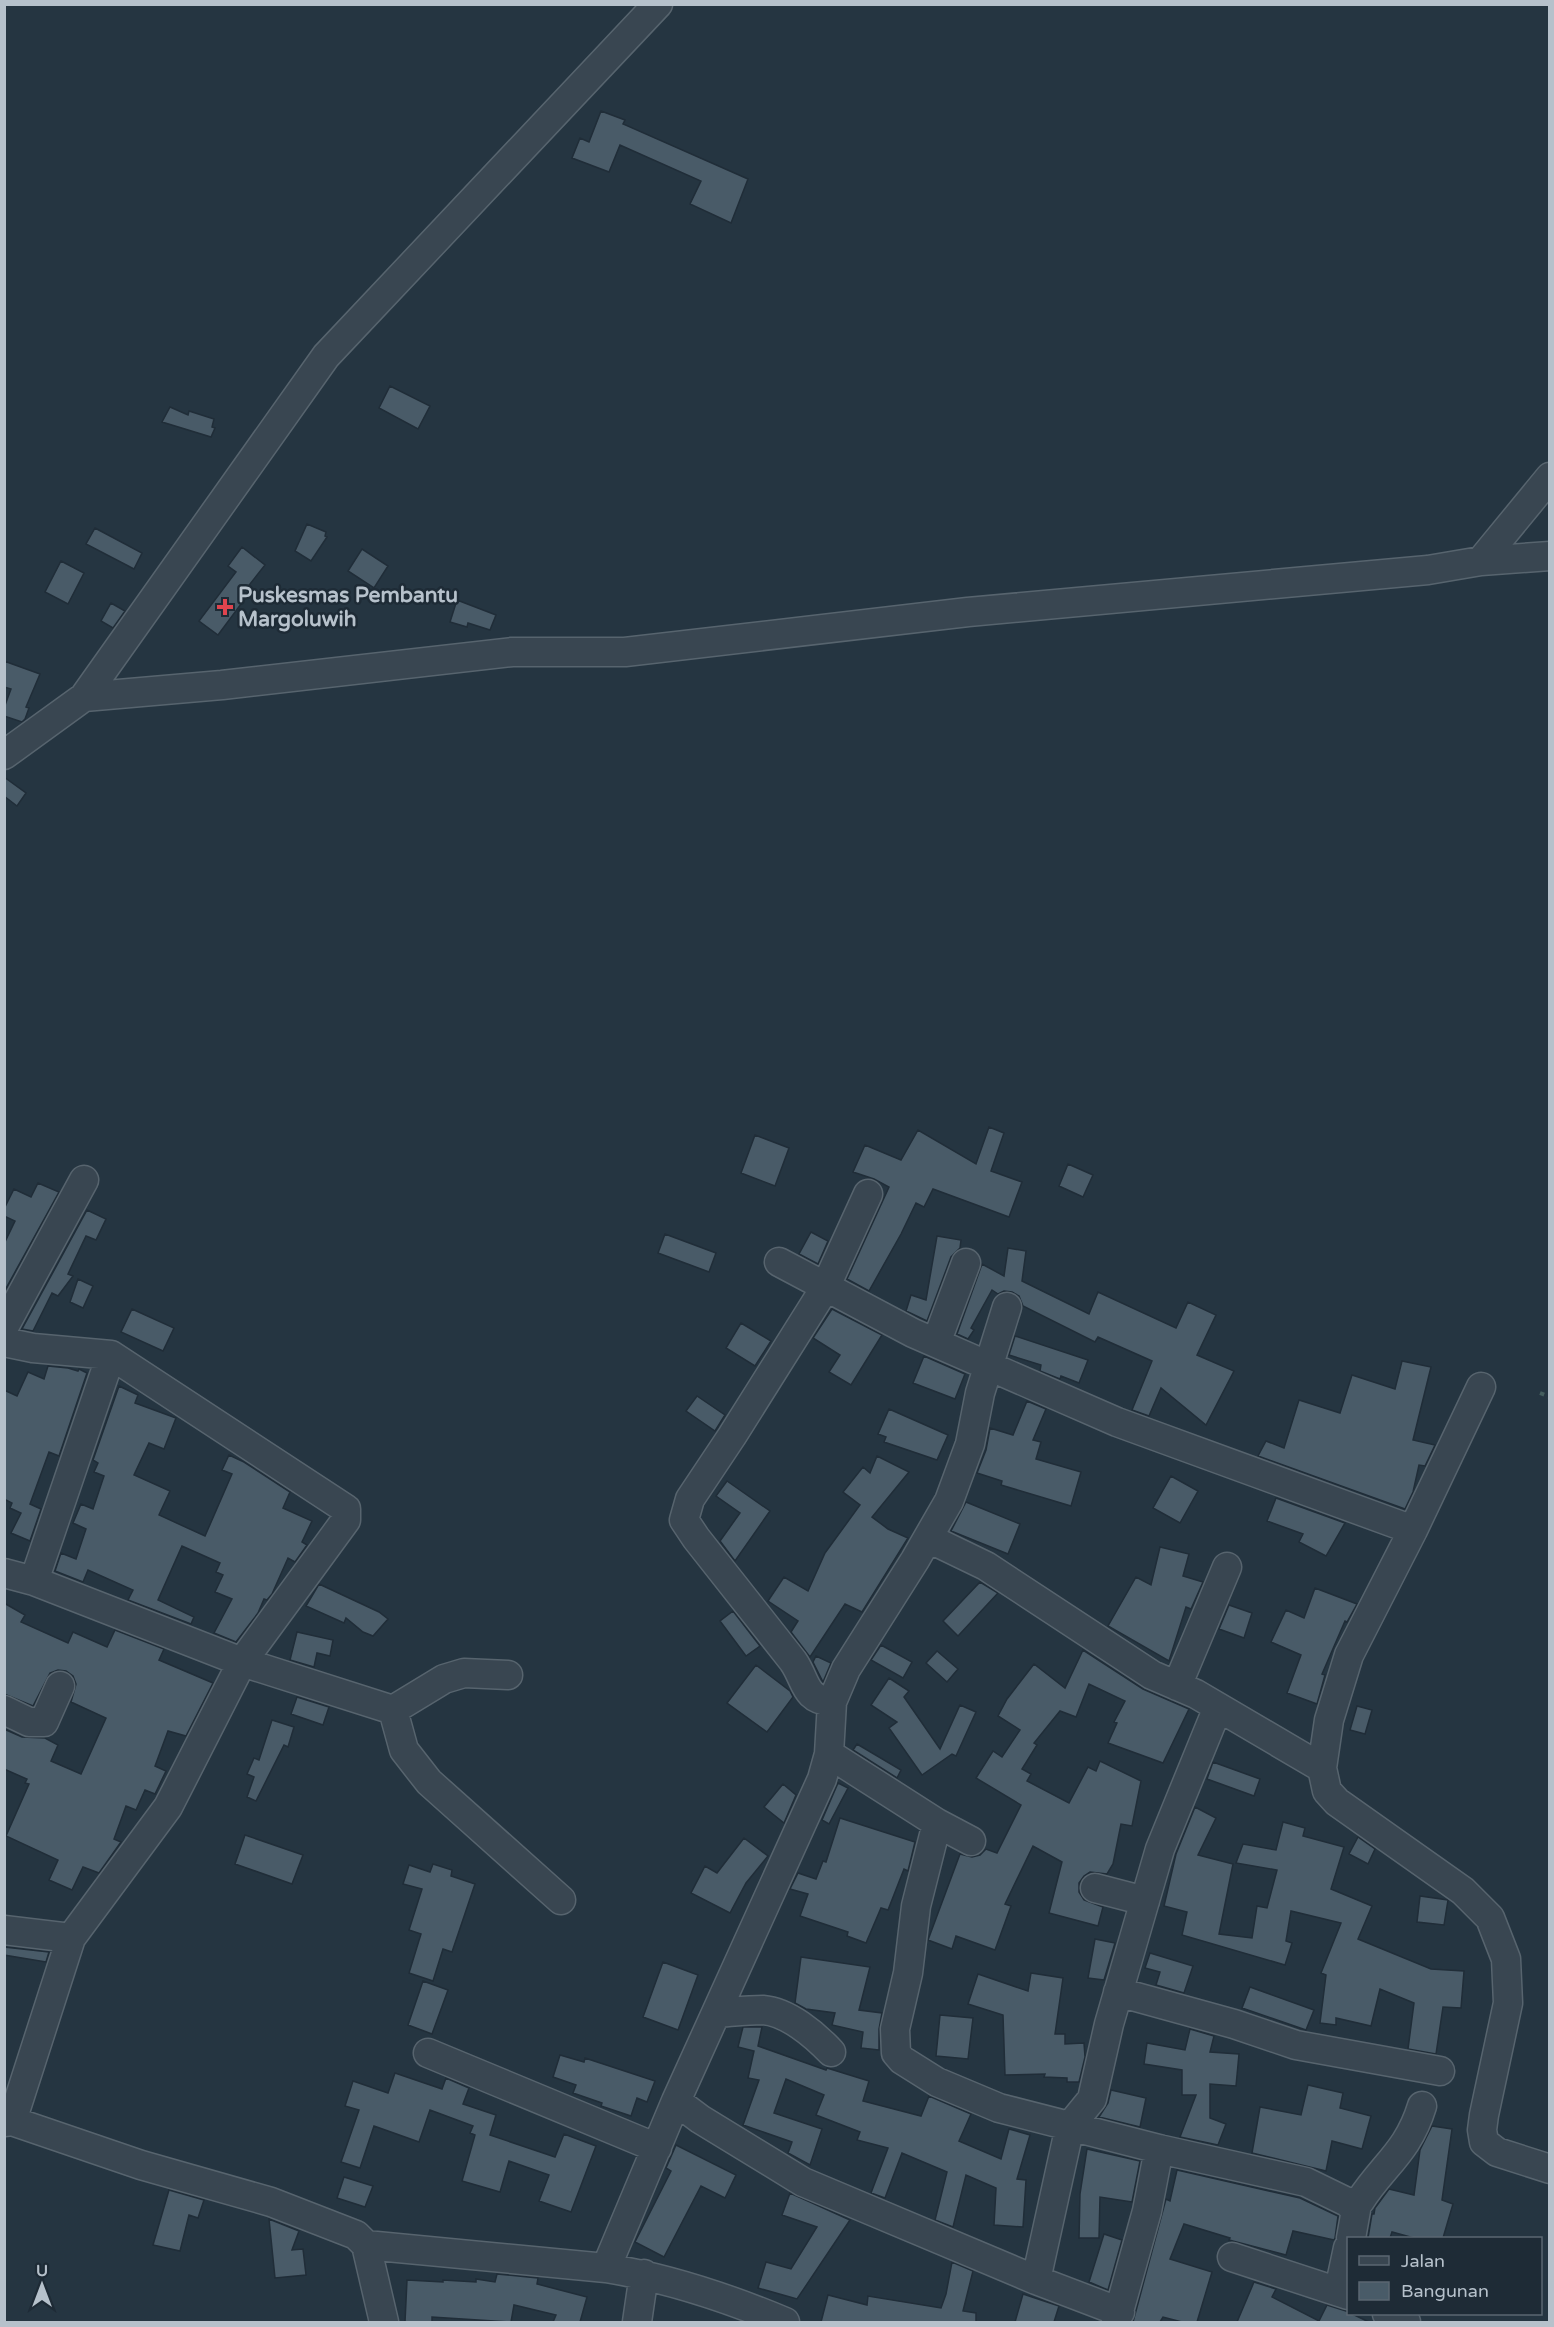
<svg xmlns="http://www.w3.org/2000/svg" width="1554" height="2327" font-family="'Varela Round',sans-serif">
	<style>
		.building { fill: #495b68; stroke: #202d38; stroke-width: 1.5 }
		.lines { fill: none; stroke-linecap: round; stroke-linejoin: round }
		.minor-casing { stroke: #57646e; stroke-width: 31 }
		.path { stroke: #455e5e; stroke-width: 4; stroke-dasharray: 4.5 4.5; stroke-linecap: butt }
		.minor { stroke: #394651; stroke-width: 28 }
		.health-dot { fill: #e0444e; stroke: #1e2b36; stroke-width: 2 }
		.labels { text-anchor: middle; stroke-width: 5; stroke-linejoin: round; paint-order: stroke }
		.poi-label { font-size: 21px; font-weight: bold; fill: #b6c1cb; stroke: #1e2b36; text-anchor: start }
	</style>
	<rect width="100%" height="100%" fill="#253541"/>
	<!-- building -->
	<path class="building" d="M601,111L625,120L623,124L748,179L731,223L690,204L701,181L620,145L609,172L572,158L580,138L589,142Z
		M390,386L430,406L418,429L379,408Z
		M170,407L188,415L189,411L214,419L212,427L215,428L211,437L162,422Z
		M307,524L326,532L325,536L327,537L311,561L295,551Z
		M95,528L142,553L134,569L86,544Z
		M242,547L265,565L246,589L250,592L218,635L199,621L236,572L228,566Z
		M362,549L388,566L374,588L348,571Z
		M61,561L84,573L68,604L45,592Z
		M457,600L496,615L490,630L468,623L467,627L450,622Z
		M111,603L125,611L113,628L101,621Z
		M4,661L40,674L26,707L29,708L25,719L22,722L4,716V708L11,689L4,687Z
		M4,777L26,793L17,806L4,796Z
		M989,1127L1004,1133L991,1171L1022,1182L1009,1217L933,1189L924,1207L916,1203L901,1234L869,1291L847,1279L889,1187L874,1179L853,1172L865,1145L901,1160L918,1130L976,1164Z
		M755,1135L789,1148L775,1186L741,1173Z
		M1068,1164L1093,1175L1083,1197L1059,1186Z
		M38,1183L59,1192L4,1292V1244L15,1221L4,1216V1209L14,1189L31,1197Z
		M87,1210L106,1219L96,1240L86,1236L68,1274L73,1276L58,1296L52,1293L33,1331L22,1329Z
		M811,1232L828,1241L818,1264L799,1254Z
		M665,1234L716,1253L709,1272L658,1253Z
		M937,1236L961,1240L960,1248L951,1257L927,1321L906,1311L911,1295L926,1300Z
		M1008,1248L1026,1251L1022,1281L1089,1314L1098,1292L1176,1328L1188,1302L1216,1315L1197,1355L1234,1371L1206,1425L1161,1388L1149,1416L1132,1410L1152,1361L1098,1337L1095,1342L1023,1306L1019,1296L1012,1292L1004,1291L998,1294L992,1290L971,1328L974,1330L968,1339L957,1334L982,1264L1004,1276Z
		M78,1279L93,1286L83,1308L70,1302Z
		M132,1309L174,1328L163,1351L121,1332Z
		M832,1309L882,1335L851,1385L829,1372L840,1355L813,1338Z
		M741,1323L771,1341L755,1366L726,1348Z
		M1015,1336L1088,1360L1079,1383L1061,1376L1060,1379L1040,1371L1041,1365L1009,1355Z
		M924,1356L965,1374L955,1399L913,1383Z
		M1402,1361L1431,1367L1413,1440L1435,1445L1425,1466L1419,1465L1413,1492L1405,1509L1258,1456L1266,1441L1284,1448L1299,1400L1340,1413L1352,1375L1395,1389Z
		M48,1366L68,1368L78,1371L79,1369L87,1373L59,1456L49,1452L30,1504L41,1509L30,1541L11,1533L21,1513L10,1508L12,1503L4,1499V1390L17,1396L28,1372L44,1379Z
		M119,1386L138,1395L135,1403L176,1418L164,1449L149,1443L134,1475L170,1491L159,1515L205,1536L232,1474L222,1470L229,1455L244,1462L290,1492L283,1508L312,1521L302,1542L307,1545L295,1562L288,1558L272,1594L267,1600L264,1599L258,1613L236,1642L214,1633L232,1599L215,1592L223,1575L216,1572L220,1563L182,1546L158,1600L194,1617L191,1624L128,1600L133,1590L88,1570L83,1582L55,1571L61,1553L76,1559L86,1529L73,1523L81,1504L93,1509L104,1476L94,1472L98,1463L93,1460Z
		M697,1396L725,1415L715,1431L686,1411Z
		M1027,1401L1046,1409L1033,1440L1041,1442L1036,1459L1081,1472L1071,1506L1001,1485L1002,1481L977,1473L986,1450L990,1428L1013,1435Z
		M889,1409L948,1435L937,1460L884,1442L886,1437L878,1434Z
		M877,1456L909,1472L872,1517L888,1529L908,1538L862,1612L845,1604L810,1657L791,1632L798,1621L768,1601L784,1577L808,1591L825,1553L860,1505L843,1492L863,1467L870,1473Z
		M1171,1476L1198,1491L1180,1523L1153,1508Z
		M727,1481L770,1511L735,1561L720,1541L740,1513L716,1496Z
		M1276,1498L1345,1523L1326,1556L1299,1542L1303,1534L1267,1521Z
		M966,1502L1020,1524L1008,1554L951,1531Z
		M1160,1547L1189,1554L1183,1576L1203,1582L1191,1609L1186,1607L1169,1661L1108,1626L1136,1577L1151,1585Z
		M980,1582L998,1593L958,1636L943,1621Z
		M319,1584L379,1612L388,1619L373,1636L363,1632L346,1618L344,1623L306,1606Z
		M1315,1588L1357,1604L1347,1622L1345,1621L1322,1674L1325,1675L1317,1704L1287,1693L1301,1655L1271,1642L1286,1610L1304,1618Z
		M4,1603L25,1615L21,1622L68,1643L73,1632L107,1647L115,1630L164,1649L159,1660L213,1683L186,1736L168,1731L155,1766L166,1771L155,1794L145,1790L136,1810L126,1806L114,1839L121,1842L99,1873L83,1867L72,1890L49,1880L58,1860L6,1836L29,1784L25,1783L27,1779L4,1769V1729L22,1737L45,1738L58,1745L51,1761L81,1774L106,1718L71,1702L76,1684L73,1676L66,1671L58,1670L50,1673L33,1706L4,1694Z
		M1229,1605L1252,1613L1244,1638L1219,1629Z
		M733,1611L760,1646L746,1656L720,1621Z
		M297,1632L333,1640L330,1656L317,1653L314,1667L290,1660Z
		M881,1645L912,1662L903,1678L871,1660Z
		M1083,1650L1143,1689L1189,1709L1163,1763L1108,1743L1117,1723L1114,1722L1125,1701L1089,1684L1076,1717L1060,1711L1034,1743L1037,1745L1022,1769L1031,1774L1027,1781L1069,1803L1088,1767L1096,1771L1100,1761L1141,1781L1132,1826L1121,1824L1113,1864L1107,1874L1090,1872L1084,1876L1079,1883V1892L1084,1900L1103,1907L1098,1926L1049,1913L1062,1862L1033,1846L1005,1904L1011,1906L995,1950L956,1936L952,1949L928,1940L960,1854L972,1857L980,1855L986,1849L997,1853L1021,1805L976,1778L993,1751L1002,1757L1020,1730L998,1716L1007,1699L1034,1664L1065,1688Z
		M937,1651L958,1669L947,1682L926,1663Z
		M816,1656L831,1663L823,1682L813,1662Z
		M756,1665L790,1691L793,1697L767,1732L727,1703Z
		M889,1678L909,1691L904,1697L940,1749L960,1705L976,1712L956,1756L952,1754L922,1775L889,1728L897,1722L871,1705Z
		M297,1697L329,1707L323,1725L291,1714Z
		M1357,1706L1372,1710L1365,1734L1350,1730Z
		M272,1720L294,1727L288,1747L284,1745L256,1801L247,1797L254,1777L247,1774L254,1758L259,1760Z
		M857,1744L901,1770L897,1778L853,1750Z
		M1213,1762L1260,1779L1254,1796L1207,1779Z
		M838,1783L848,1788L829,1824L822,1820Z
		M783,1784L796,1795L784,1823L764,1807Z
		M1195,1807L1216,1818L1198,1855L1233,1864L1219,1934L1252,1938L1257,1906L1267,1908L1277,1870L1236,1863L1243,1844L1276,1850L1283,1822L1305,1828L1303,1836L1344,1847L1331,1889L1372,1906L1358,1939L1431,1969L1464,1971L1461,2008L1443,2007L1436,2054L1408,2049L1414,2003L1380,1989L1371,2026L1336,2018V2025L1320,2023L1326,1975L1321,1973L1341,1923L1291,1911L1286,1941L1292,1943L1285,1965L1182,1935L1187,1912L1164,1906L1176,1854Z
		M840,1818L915,1842L908,1871L904,1869L888,1910L881,1908L866,1943L847,1936L848,1932L800,1916L808,1894L790,1889L798,1873L816,1879L823,1861L826,1862Z
		M245,1835L303,1855L292,1884L235,1864Z
		M1358,1837L1375,1849L1368,1864L1349,1854Z
		M744,1838L768,1856L746,1883L730,1913L691,1893L705,1866L717,1873Z
		M433,1864L452,1870L451,1876L475,1884L452,1952L443,1949L433,1981L409,1973L421,1934L409,1930L422,1889L403,1884L409,1865L430,1872Z
		M1420,1896L1448,1900L1444,1925L1417,1922Z
		M1095,1939L1115,1943L1104,1980L1088,1978Z
		M4,1947L49,1952L46,1962L4,1955Z
		M1150,1953L1193,1966L1184,1993L1156,1985L1160,1972L1145,1968Z
		M801,1957L870,1967L859,2010L882,2013L879,2029V2050L861,2048L863,2032L832,2025L835,2013L806,2009L795,2003Z
		M663,1962L698,1975L678,2030L643,2017Z
		M1031,1973L1063,1978L1055,2034H1065V2044L1084,2043L1085,2057L1079,2082H1067V2078L1044,2077L1045,2074L1005,2075L1003,2015L968,2004L978,1974L1028,1991Z
		M423,1981L448,1990L432,2034L408,2025Z
		M1250,1987L1314,2010L1306,2030L1242,2008Z
		M940,2015L973,2018L968,2059L936,2056Z
		M743,2027H762L758,2046L826,2070L827,2068L869,2081L863,2101L921,2116L929,2096L971,2114L959,2141L1001,2159L1009,2129L1030,2135L1017,2179L1026,2180L1023,2227L994,2225L996,2188L966,2175L953,2227L935,2220L947,2172L902,2153L885,2198L871,2193L888,2148L857,2140L860,2132L816,2115L824,2095L786,2079L774,2113L822,2129L810,2165L788,2153L792,2142L743,2125L759,2080L748,2078L754,2051L738,2047Z
		M1190,2029L1214,2036L1210,2052L1239,2054L1236,2086L1210,2084V2118L1226,2124L1218,2145L1180,2137L1196,2095H1182V2070L1144,2064L1147,2043L1185,2050Z
		M560,2055L584,2062L585,2058L655,2081L647,2102L637,2098L631,2116L601,2106L602,2103L573,2093L576,2085L553,2077Z
		M395,2073L442,2089L446,2078L469,2088L463,2104L496,2115L490,2135L555,2157L564,2134L596,2146L571,2212L539,2201L549,2175L509,2161L500,2192L462,2181L475,2135L470,2133L473,2126L430,2110L419,2142L374,2126L360,2168L341,2162L359,2110L345,2106L353,2081L388,2093Z
		M1308,2085L1343,2093L1340,2108L1371,2116L1362,2149L1332,2141L1326,2171L1252,2153L1260,2107L1301,2115Z
		M1111,2090L1146,2098L1140,2127L1099,2117L1108,2103Z
		M1432,2126L1452,2129L1442,2200L1453,2204L1443,2238H1414L1392,2232L1390,2238H1368L1372,2214H1374L1375,2208L1389,2189L1414,2195L1420,2150Z
		M676,2145L736,2175L725,2198L701,2186L664,2257L635,2242L671,2171L666,2168Z
		M1087,2149L1140,2161L1132,2202L1100,2197L1099,2238H1079L1080,2194Z
		M1177,2170L1300,2198L1338,2216L1335,2238L1334,2240L1293,2231L1286,2255L1229,2240L1230,2238L1184,2224L1170,2259L1212,2272L1197,2322H1182L1163,2317L1160,2322H1133L1166,2199L1170,2201Z
		M344,2177L373,2186L365,2207L337,2198Z
		M169,2190L204,2200L198,2218L189,2215L180,2251L153,2245Z
		M790,2193L850,2220L797,2299L758,2288L766,2262L791,2269L817,2227L782,2215Z
		M269,2219L299,2231L292,2250L303,2249L306,2275L275,2278Z
		M1104,2234L1122,2240L1108,2290L1089,2282Z
		M952,2262L973,2271L963,2311L976,2313V2322H821L828,2295L867,2305L868,2296L941,2308L946,2294Z
		M497,2274L538,2278L537,2284L587,2297L580,2322H553L556,2315L514,2305L511,2322L432,2317V2322H405L407,2280L443,2282V2280L476,2282V2279L495,2282Z
		M1254,2282L1276,2289L1272,2297L1319,2321L1327,2305L1346,2311L1369,2322H1237Z
		M1023,2294L1059,2306L1054,2322H1015Z"/>
	<g class="lines">
		<!-- minor casing -->
		<g class="minor-casing">
			<path id="minor" d="M1481,561L1550,477
				M84,697L222,685L512,652H625L968,612L1428,570L1481,561L1550,556
				M4,755L84,697L326,356L658,4
				M779,1262L913,1333L1117,1422L1413,1530
				M4,1327L84,1180
				M4,1342L33,1348L111,1355L346,1509V1520L242,1662L168,1807L71,1938L4,1930
				M936,1343L966,1263
				M1481,1387L1413,1530L1349,1655L1329,1720L1322,1768L1327,1791L1337,1802L1463,1891L1490,1918L1506,1959L1508,2003L1484,2115L1482,2130L1484,2142L1497,2152L1550,2169
				M928,1538L986,1566L1152,1675L1196,1694L1322,1768
				M4,1573L34,1581L242,1662L393,1710L404,1750L429,1782L561,1900
				M34,1581L111,1355
				M1177,1686L1227,1567
				M832,1702C803,1699 807,1681 793,1661L696,1538L684,1520L690,1499L732,1436L825,1288L868,1194
				M4,1710L29,1722H44L60,1686
				M393,1710L444,1679L464,1673L508,1675
				M829,1754L937,1823L916,1906L908,1973L895,2029L896,2053L902,2060L937,2082L999,2108L1159,2149L1306,2182L1347,2202L1356,2210L1351,2238
				M937,1823L971,1841
				M1095,1888L1145,1901
				M1118,1992L1234,2024L1296,2045L1440,2071
				M716,2013C731,2012 748,2010 763,2010C788,2012 815,2035 831,2052
				M428,2053L657,2148
				M676,2101L700,2119L803,2182L1036,2280L1120,2312
				M12,2121L71,1938
				M4,2122L12,2121L141,2165L271,2202L356,2235L366,2245L384,2322
				M1347,2202L1360,2201C1383,2165 1408,2152 1422,2106
				M366,2245L606,2268L676,2101L822,1779L829,1754L832,1702L846,1669L915,1560L949,1501L970,1444L980,1393L1007,1307
				M1232,2257L1348,2295
				M606,2268C667,2278 728,2298 785,2322
				M1036,2280L1070,2126L1092,2099L1109,2024L1160,1849L1218,1707
				M1339,2290L1348,2248
				M1387,2314L1406,2322
				M637,2322L644,2274
				M1116,2322L1147,2211L1159,2149"/>
		</g>
		<!-- path -->
		<path class="path" d="M1540,1393L1550,1397"/>
		<!-- minor -->
		<use href="#minor" class="minor"/>
	</g>
	<!-- markers -->
	<path class="health-dot" d="M222 598h6v6h6v6h-6v6h-6v-6h-6v-6h6z"/>
	<g class="labels">
		<!-- poi labels -->
		<g class="poi-label">
			<text x="238" y="602">Puskesmas Pembantu<tspan x="238" dy="24">Margoluwih</tspan></text>
		</g>
	</g>
	<!-- border -->
	<rect width="1554" height="2327" fill="none" stroke="#b6c1cb" stroke-width="12"/>
	<!-- legend -->
	<rect x="1347" y="2237" width="195" height="78" fill="#1e2b36" stroke="#5b6772" stroke-width="1.5"/>
	<rect x="1359" y="2256" width="30" height="9" fill="#394651" stroke="#5b6772" stroke-width="1.5"/>
	<text x="1401" y="2267" font-size="18" fill="#b6c1cb">Jalan</text>
	<rect x="1359" y="2282" width="30" height="18" fill="#495b68" stroke="#5b6772" stroke-width="1.5"/>
	<text x="1401" y="2297" font-size="18" fill="#b6c1cb">Bangunan</text>
	<!-- north arrow -->
	<g transform="translate(42 2285)" stroke="#1e2b36" stroke-width="4.5" paint-order="stroke">
	<path d="M0-4.5L10 22L0 15L-10 22Z" fill="#b6c1cb"/>
	<text y="-9" font-size="16" font-weight="bold" text-anchor="middle" fill="#b6c1cb">U</text>
	</g>
</svg>
